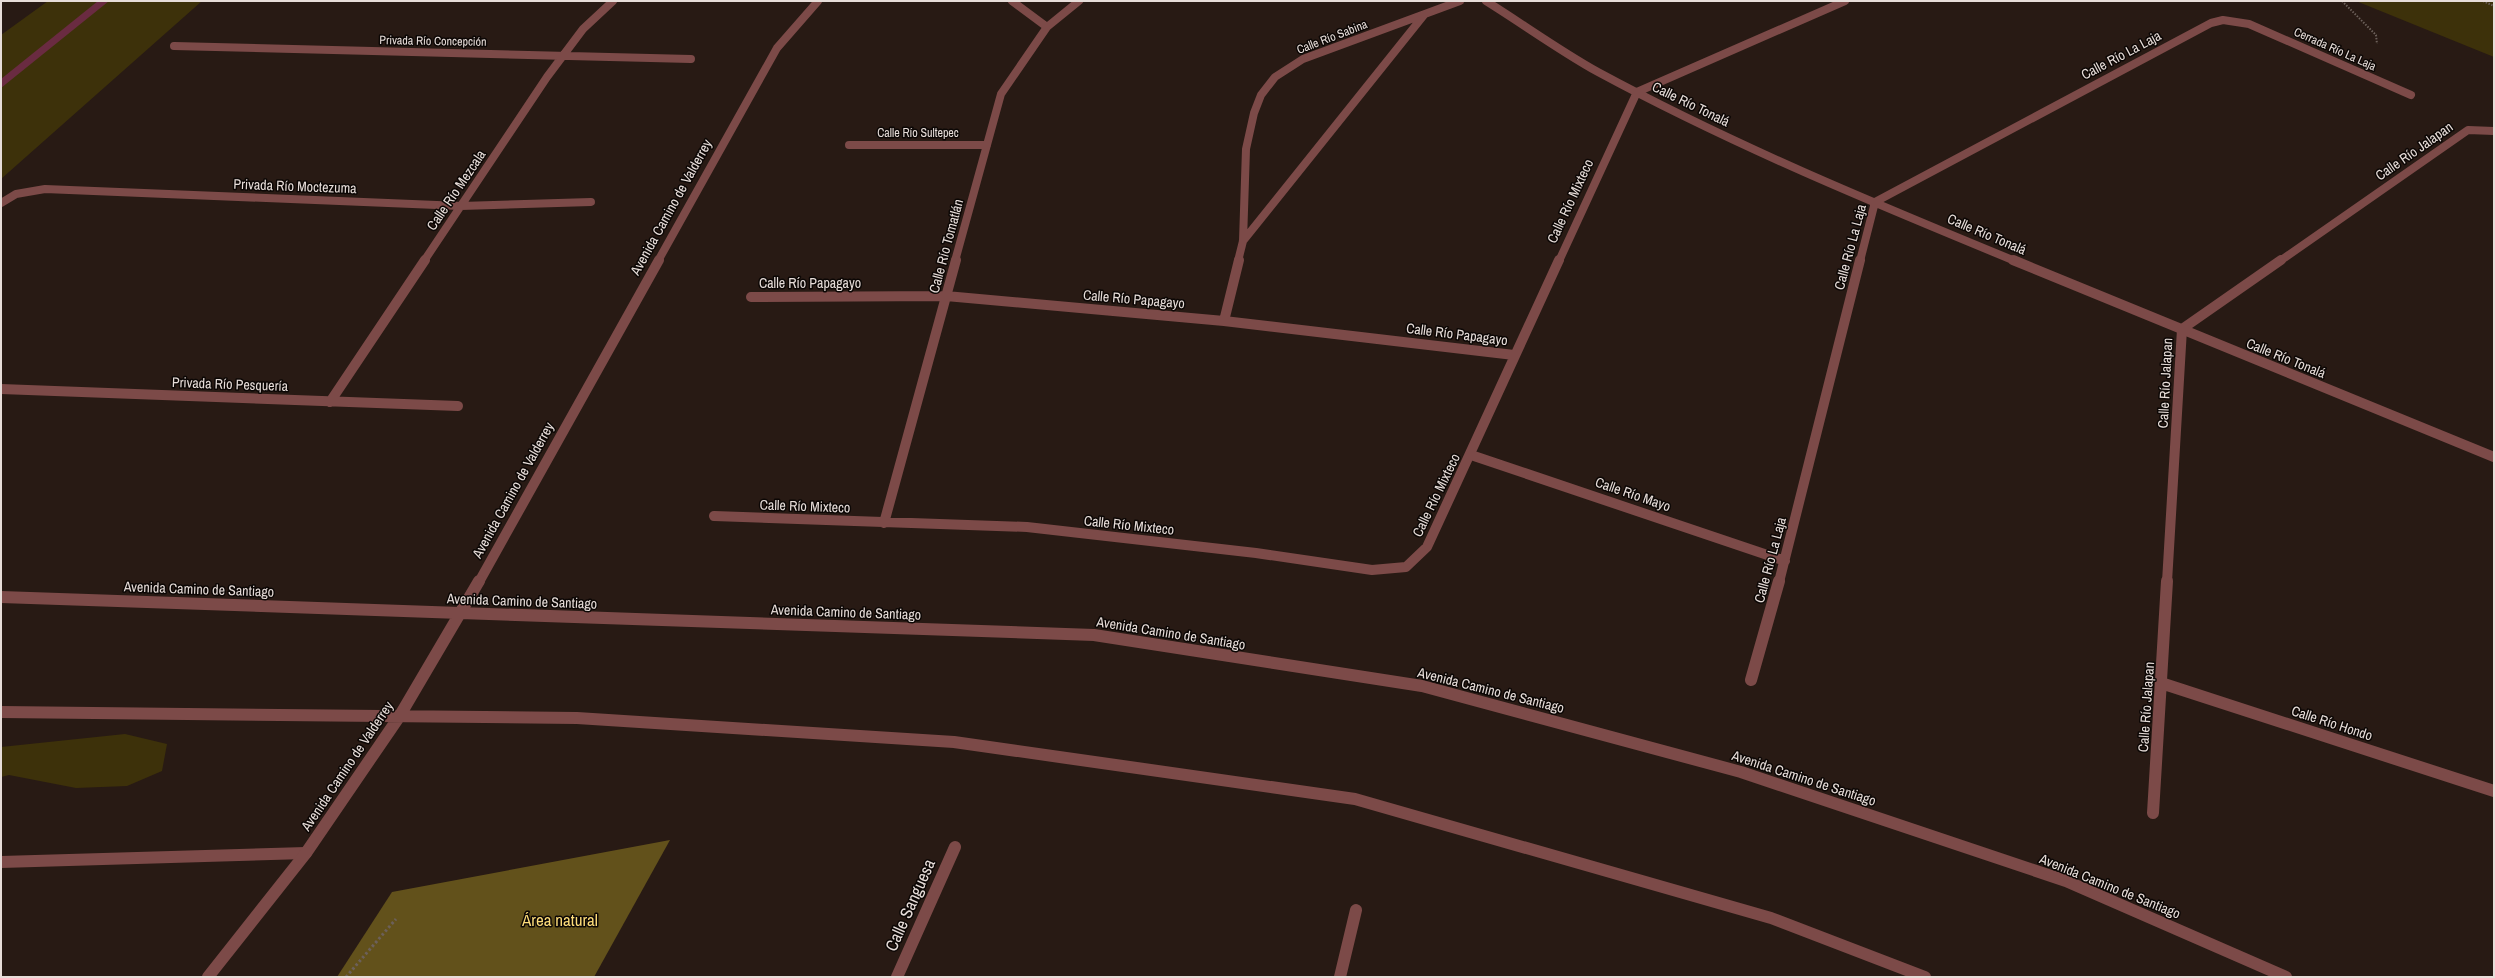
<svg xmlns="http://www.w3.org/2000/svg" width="2495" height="978" font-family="'Archivo Narrow',sans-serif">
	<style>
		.green { fill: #3d310a }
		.forest { fill: #62511b }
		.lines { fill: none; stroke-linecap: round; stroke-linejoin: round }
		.stream { fill: #6a2b41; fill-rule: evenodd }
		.path-far1 { stroke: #6c605a; stroke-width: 2; stroke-dasharray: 1.5 1.5; stroke-linecap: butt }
		.path { stroke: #6c605a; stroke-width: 3; stroke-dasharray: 2.5 2.5; stroke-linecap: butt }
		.service { stroke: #7c4a48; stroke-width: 12 }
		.minor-far2 { stroke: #7c4a48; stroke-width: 8 }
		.minor-far1 { stroke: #7c4a48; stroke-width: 10 }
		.minor { stroke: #7c4a48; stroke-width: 12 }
		.labels { text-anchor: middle; stroke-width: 3; stroke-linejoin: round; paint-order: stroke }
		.far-street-label { font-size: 12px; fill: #e7ddd9; stroke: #0c0705 }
		.street-label { font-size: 14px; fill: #e7ddd9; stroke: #0c0705 }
		.near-street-label { font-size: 17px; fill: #e7ddd9; stroke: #0c0705 }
		.near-park-label { font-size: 17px; fill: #fddc7a; stroke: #0c0705 }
	</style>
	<rect width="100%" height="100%" fill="#281a14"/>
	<!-- green -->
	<path class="green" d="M48,1H202L1,179V35Z
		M2356,1H2494V57Z
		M125,734L167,744L162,771L127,786L76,788L9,775L1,777V747Z"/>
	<!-- forest -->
	<path class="forest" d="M670,840L594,977H337L392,892Z"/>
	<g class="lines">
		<!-- stream -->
		<path class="stream" d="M98,1H109L1,88V79Z"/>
		<!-- path-far1 -->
		<path class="path-far1" d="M2342,1L2376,35L2377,44
			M2483,1L2494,6"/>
		<!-- path -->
		<path class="path" d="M346,977L396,919"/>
		<!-- service -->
		<path class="service" d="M1,862L306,853"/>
		<!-- minor-far2 -->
		<path class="minor-far2" d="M1012,1L1047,27
			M1486,1C1523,24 1560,51 1598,72C1733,145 1874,203 2015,261
			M174,46L691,59
			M849,145H987
			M1,203L16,194L45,189L461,206L591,202
			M1243,241L1424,15
			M424,261L547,77L583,29L613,1
			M658,261L777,48L818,1
			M955,261L1001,94L1047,27L1079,1
			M1238,261L1243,241L1246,149L1254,113L1261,95L1275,77L1303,59L1460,1
			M1559,261L1637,92L1845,1
			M1860,261L1875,202L2211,23L2223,20L2249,24L2411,95
			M2280,261L2468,130L2494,131"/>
		<!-- minor-far1 -->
		<path class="minor-far1" d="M2013,260L2494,457
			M751,297L946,296L1224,321L1514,355
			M1224,321L1239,260
			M1,389L458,406
			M330,402L425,260
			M1471,455L1785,561
			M714,516L1027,527L1256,553L1372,570L1406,567L1427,547L1559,260
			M884,523L956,260
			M479,582L659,260
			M1779,582L1860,260
			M2167,582L2182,329L2281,260"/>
		<!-- minor -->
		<path class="minor" d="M1,597L1094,635L1422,686L1741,772L2066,881L2286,977
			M1751,680L1779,581
			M2161,683L2494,791
			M1,712L577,718L954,742L1355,799L1771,918L1925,977
			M2153,813L2167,581
			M208,977L306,853L399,717L479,581
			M897,977L955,847
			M1340,977L1356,910"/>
	</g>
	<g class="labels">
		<!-- far-street labels -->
		<g class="far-street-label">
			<text transform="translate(1332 37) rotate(-21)" y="4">Calle Río Sabina</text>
			<text transform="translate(433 41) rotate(1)" y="4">Privada Río Concepción</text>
			<text transform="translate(2335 49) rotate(24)" y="4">Cerrada Río La Laja</text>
			<text x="918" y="137">Calle Río Sultepec</text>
		</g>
		<!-- street labels -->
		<g class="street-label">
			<text transform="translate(2121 55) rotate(-28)" y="5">Calle Río La Laja</text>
			<text transform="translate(1691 104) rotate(26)" y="5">Calle Río Tonalá</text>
			<text transform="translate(2414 151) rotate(-35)" y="5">Calle Río Jalapan</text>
			<text transform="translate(295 186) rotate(2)" y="5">Privada Río Moctezuma</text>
			<text transform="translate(456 190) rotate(-56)" y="5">Calle Río Mezcala</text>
			<text transform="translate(1570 201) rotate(-65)" y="5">Calle Río Mixteco</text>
			<text transform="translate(671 207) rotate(-61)" y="5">Avenida Camino de Valderrey</text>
			<text transform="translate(1987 234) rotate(23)" y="5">Calle Río Tonalá</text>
			<text transform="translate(946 246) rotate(-75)" y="5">Calle Río Tomatlán</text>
			<text transform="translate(1850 247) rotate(-75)" y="5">Calle Río La Laja</text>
			<text x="810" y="288">Calle Río Papagayo</text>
			<text transform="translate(1134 299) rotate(5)" y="5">Calle Río Papagayo</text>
			<text transform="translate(1457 334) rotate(7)" y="5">Calle Río Papagayo</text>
			<text transform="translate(2286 358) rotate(22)" y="5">Calle Río Tonalá</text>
			<text transform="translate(2165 383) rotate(-87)" y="5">Calle Río Jalapan</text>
			<text transform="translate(230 384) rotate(2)" y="5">Privada Río Pesquería</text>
			<text transform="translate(513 490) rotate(-61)" y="5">Avenida Camino de Valderrey</text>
			<text transform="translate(1633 494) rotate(19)" y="5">Calle Río Mayo</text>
			<text transform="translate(1436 495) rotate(-64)" y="5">Calle Río Mixteco</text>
			<text transform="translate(805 506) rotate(2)" y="5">Calle Río Mixteco</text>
			<text transform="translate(1129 525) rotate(6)" y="5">Calle Río Mixteco</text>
			<text transform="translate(1770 560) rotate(-75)" y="5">Calle Río La Laja</text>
			<text transform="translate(199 589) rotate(2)" y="5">Avenida Camino de Santiago</text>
			<text transform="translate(522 601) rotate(2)" y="5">Avenida Camino de Santiago</text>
			<text transform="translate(846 612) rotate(2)" y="5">Avenida Camino de Santiago</text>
			<text transform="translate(1171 633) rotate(9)" y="5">Avenida Camino de Santiago</text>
			<text transform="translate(1491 690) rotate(14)" y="5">Avenida Camino de Santiago</text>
			<text transform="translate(2146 707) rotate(-86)" y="5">Calle Río Jalapan</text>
			<text transform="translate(2332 723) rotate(18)" y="5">Calle Río Hondo</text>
			<text transform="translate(347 766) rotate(-56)" y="5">Avenida Camino de Valderrey</text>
			<text transform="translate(1804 778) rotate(18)" y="5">Avenida Camino de Santiago</text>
			<text transform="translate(2110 886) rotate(22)" y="5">Avenida Camino de Santiago</text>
		</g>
		<!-- near-street labels -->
		<g class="near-street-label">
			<text transform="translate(910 905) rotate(-66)" y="6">Calle Sanguesa</text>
		</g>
		<!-- near-park labels -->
		<g class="near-park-label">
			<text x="560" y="926">Área natural</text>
		</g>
	</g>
	<!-- border -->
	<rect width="2495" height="978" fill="none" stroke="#e7ddd9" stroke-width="4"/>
</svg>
